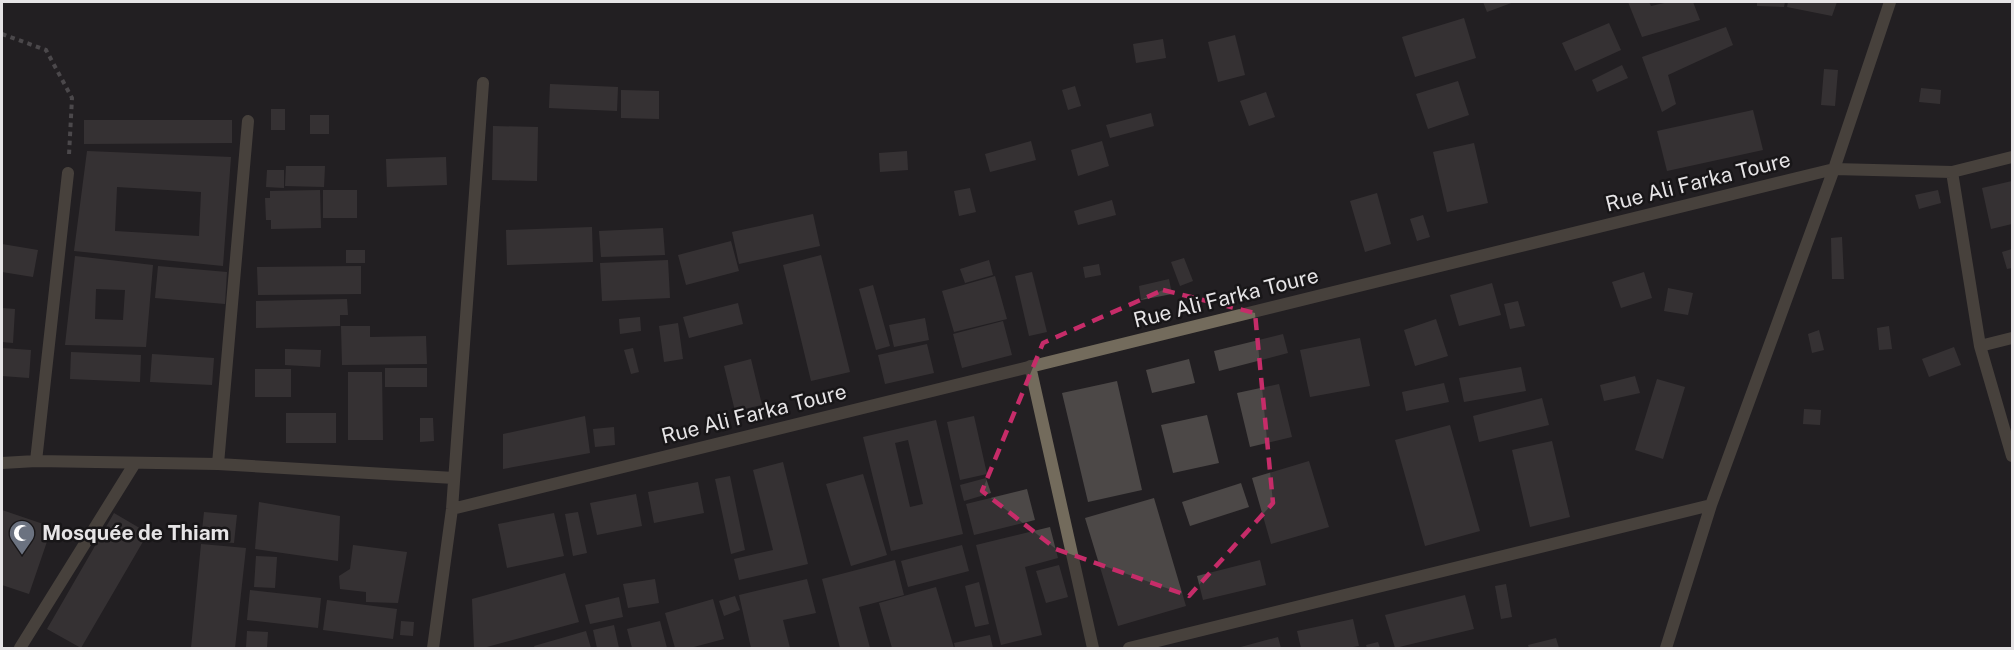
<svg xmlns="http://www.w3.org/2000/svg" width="2014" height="650" font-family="'Public Sans',sans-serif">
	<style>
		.building { fill: #4c4847; fill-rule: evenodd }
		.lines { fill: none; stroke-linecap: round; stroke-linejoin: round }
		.path { stroke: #7c7a7c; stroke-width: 4; stroke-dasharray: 4.5 4.5; stroke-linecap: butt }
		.minor { stroke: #736b5c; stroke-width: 12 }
		.marked { fill: none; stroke: #c62c69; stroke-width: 4.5; stroke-dasharray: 12 8; stroke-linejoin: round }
		.labels { text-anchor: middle; stroke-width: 5; stroke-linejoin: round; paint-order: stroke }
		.street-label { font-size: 21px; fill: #e6e4e6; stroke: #181618 }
		.poi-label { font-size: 21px; font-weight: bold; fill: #e6e4e6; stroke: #181618; text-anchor: start }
	</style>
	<rect width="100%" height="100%" fill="#221f22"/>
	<!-- building -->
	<path class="building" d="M1483,2H1514L1487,12Z
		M1628,2H1649L1651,6L1669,2H1693L1700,20L1642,37Z
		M1757,2H1785L1784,7L1757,6Z
		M1788,2H1837L1832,16L1787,7Z
		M1464,18L1476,58L1415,77L1402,37Z
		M1609,23L1621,50L1575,71L1562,43Z
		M1726,27L1733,45L1668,75L1676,104L1662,112L1642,57Z
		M1235,35L1245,75L1218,82L1208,42Z
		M1163,39L1166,58L1136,63L1133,44Z
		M1622,65L1628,78L1597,92L1592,80Z
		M1824,69L1838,70L1835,106L1821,105Z
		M1458,81L1469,115L1428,129L1416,94Z
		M550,84L618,87L617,111L549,108Z
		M1075,86L1081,106L1068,110L1062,90Z
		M1921,88L1941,90L1940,104L1919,102Z
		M621,90L659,91V119L621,118Z
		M1266,92L1275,117L1249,126L1240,101Z
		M271,109H285V130H271Z
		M1753,110L1763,150L1667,171L1657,131Z
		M1151,113L1154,126L1110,138L1106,125Z
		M310,115H329V134H310Z
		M84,120H232V143L84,144Z
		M493,126L538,127L537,181L492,180Z
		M1031,141L1036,160L990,172L985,154Z
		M1102,141L1109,166L1078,176L1071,150Z
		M1474,143L1488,203L1447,212L1433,152Z
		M87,151L231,157L223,266L74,251ZM117,187L201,192L199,236L115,231Z
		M907,151L908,170L880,172L879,153Z
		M446,157L447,185L387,187L386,159Z
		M286,166H325L324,187L285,186Z
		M267,170H284V188L266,187Z
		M2012,181V224L1991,229L1982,188Z
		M970,188L976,212L959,216L954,191Z
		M320,190L321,228L271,229V220H266L265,198H270V191Z
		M323,190H357V218H323Z
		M1938,190L1941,203L1919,209L1915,195Z
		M1377,193L1391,244L1365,252L1350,201Z
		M1112,200L1116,215L1078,225L1074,211Z
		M813,214L820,246L739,264L732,232Z
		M1423,215L1430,237L1417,241L1410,219Z
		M592,227L593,262L507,265L506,230Z
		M663,228L665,255L601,257L599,231Z
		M1842,237L1844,279H1832L1831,238Z
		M731,241L739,271L686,285L678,255Z
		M2,244L38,250L33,277L2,272Z
		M2012,249V268L2007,269L2002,252Z
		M346,250H365V263H346Z
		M821,255L850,372L811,381L783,265Z
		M75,256L153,265L146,347L65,345ZM96,289L125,290L123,320L95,319Z
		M1184,258L1193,281L1180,286L1171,262Z
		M668,260L670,298L602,301L600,263Z
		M989,260L993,275L965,283L960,269Z
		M1099,264L1101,275L1085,278L1083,267Z
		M158,266L227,272L225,304L155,298Z
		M361,266V294L258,295L257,267Z
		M1032,272L1047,332L1029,336L1015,276Z
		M1644,272L1652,298L1621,308L1612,282Z
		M995,276L1007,319L954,332L942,291Z
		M1169,279L1172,294L1141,300L1139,286Z
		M1492,283L1501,315L1459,326L1450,295Z
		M873,285L890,346L876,350L859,289Z
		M1668,288L1693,293L1688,315L1664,311Z
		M347,299L348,315H340V326L256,328V301Z
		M1518,301L1525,326L1510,329L1504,304Z
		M738,303L743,324L689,338L683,317Z
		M2,308L15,309L13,343L2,342Z
		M640,317L641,331L620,334L619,319Z
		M925,318L929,340L894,347L889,325Z
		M1436,319L1448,356L1415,366L1404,330Z
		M1003,321L1012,355L962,368L953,334Z
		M678,323L683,359L664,362L659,326Z
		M341,326H370V337L426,336L427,364L342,365Z
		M1889,326L1892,349L1879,350L1877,328Z
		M1819,330L1824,350L1812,353L1808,334Z
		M1283,334L1288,353L1219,371L1214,351Z
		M1360,338L1370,386L1310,397L1300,350Z
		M927,344L934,373L885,384L878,355Z
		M1954,347L1961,365L1929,377L1922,359Z
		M2,348L31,350L29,378L2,376Z
		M633,348L639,372L631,374L624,350Z
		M285,349L321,350L320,367L285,365Z
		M71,352L141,355L140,382L70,379Z
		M152,354L214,358L212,385L150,382Z
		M751,359L762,405L735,411L724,366Z
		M1189,359L1195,383L1152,393L1146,370Z
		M1521,367L1526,391L1464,402L1459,378Z
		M385,368H427V387H385Z
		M255,369H291V397H255Z
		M348,372H382L383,440H348Z
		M1635,376L1640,393L1604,401L1600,385Z
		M1657,379L1685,387L1663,459L1635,450Z
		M1117,381L1142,490L1088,502L1062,393Z
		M1444,383L1449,402L1406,411L1402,392Z
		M1279,384L1292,437L1250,447L1237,393Z
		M1542,398L1549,425L1479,442L1473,416Z
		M1804,409L1821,410L1820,425L1803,424Z
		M286,413H336V443H286Z
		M1207,415L1219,463L1173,473L1161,425Z
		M585,416L590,453L503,469V434Z
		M974,416L987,474L960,480L947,422Z
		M420,418H433L434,441L420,442Z
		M936,420L963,534L891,551L863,437ZM908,440L923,504L910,507L895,443Z
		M1450,425L1480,531L1425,546L1395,440Z
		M614,427L615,445L595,447L593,429Z
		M1552,441L1570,517L1530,527L1512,450Z
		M1309,461L1329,527L1271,544L1252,478Z
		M783,462L808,564L739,580L734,559L773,550L753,470Z
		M863,474L887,555L851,566L826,484Z
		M730,476L745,550L731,554L715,479Z
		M986,478L991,493L964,501L960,485Z
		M698,482L704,513L654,523L648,492Z
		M1241,483L1249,507L1190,526L1182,502Z
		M1027,489L1035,520L974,535L966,504Z
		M636,494L642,526L597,535L590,503Z
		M1154,498L1186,606L1118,626L1085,518Z
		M259,502L340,516L338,561L255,549Z
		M2,510L52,527L29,594L2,585Z
		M204,512L237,515L234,543L201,540Z
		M578,512L587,553L573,556L565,514Z
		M114,513L148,533L81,648L47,629Z
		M554,513L564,556L507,568L498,524Z
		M1050,527L1058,558L1025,567L1042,635L1001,645L976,545Z
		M201,544L246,548L235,648H191Z
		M353,545L407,552L398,603L366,602V592L340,589L339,576L350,569Z
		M962,545L969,571L908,587L901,561Z
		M256,556L277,557L275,588L254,587Z
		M895,560L904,595L859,607L870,648H840L822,579Z
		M1260,560L1266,585L1203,600L1197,576Z
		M1059,565L1068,597L1046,603L1036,571Z
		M565,573L579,622L483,648H474L472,599Z
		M655,579L659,603L628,608L623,584Z
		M807,579L816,613L783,620L790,648H751L739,595Z
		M979,582L989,624L975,627L965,586Z
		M1506,584L1512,617L1501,619L1495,586Z
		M936,587L954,648H892L879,603Z
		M250,590L321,598L318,628L247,620Z
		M1465,595L1474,629L1395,648L1385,615Z
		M735,596L740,610L724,616L719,601Z
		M619,597L623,617L590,624L585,605Z
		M713,599L724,639L690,648H675L665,613Z
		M327,600L397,609L393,639L323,630Z
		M1353,619L1359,646L1347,648H1301L1297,631Z
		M401,621L414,622L413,636L400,635Z
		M660,621L667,648H632L627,629Z
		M614,625L619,648H597L593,630Z
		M247,631L268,632L267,648H246Z
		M586,631L591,648H535L534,646Z
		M990,635L993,648H955L954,643Z
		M1278,637L1281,648H1237Z
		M1556,638L1559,648H1529L1528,645Z
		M1378,642L1380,648H1367L1366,645Z"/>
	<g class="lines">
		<!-- path -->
		<path class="path" d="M2,34L46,50L72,98L69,155"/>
		<!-- minor -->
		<path class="minor" d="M1952,172L1980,346L2012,456
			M1980,346L2012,338
			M1030,366L1093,648
			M36,461L68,173
			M2,463L36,461L218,464L454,478
			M218,464L248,121
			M452,509L1834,169L1952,172L2012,157
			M20,648L135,463
			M433,648L452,509L483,83
			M1129,648L1711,505
			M1666,648L1711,505L1834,169L1890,2"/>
	</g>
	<!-- marked area -->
	<path d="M0 0H2014V650H0ZM1163,290L1255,313L1273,503L1189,596L1056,549L982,491L1043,343Z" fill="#221f22" fill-opacity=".55" fill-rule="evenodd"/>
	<path class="marked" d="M1163,290L1255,313L1273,503L1189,596L1056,549L982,491L1043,343Z"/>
	<!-- icons -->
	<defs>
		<g id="mosque-pin" transform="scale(1.35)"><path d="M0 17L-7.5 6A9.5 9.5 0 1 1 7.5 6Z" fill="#6b7280" stroke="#181618"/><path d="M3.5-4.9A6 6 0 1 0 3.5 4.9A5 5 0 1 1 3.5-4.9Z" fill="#fff"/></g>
	</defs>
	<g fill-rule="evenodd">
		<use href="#mosque-pin" x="22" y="533"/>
	</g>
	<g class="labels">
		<!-- street labels -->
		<g class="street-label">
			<text transform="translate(1698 182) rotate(-14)" y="7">Rue Ali Farka Toure</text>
			<text transform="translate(1226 298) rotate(-14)" y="7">Rue Ali Farka Toure</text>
			<text transform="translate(754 414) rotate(-14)" y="7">Rue Ali Farka Toure</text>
		</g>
		<!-- poi labels -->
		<g class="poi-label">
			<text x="42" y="540">Mosquée de Thiam</text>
		</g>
	</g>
	<!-- border -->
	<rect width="2014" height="650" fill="none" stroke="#e6e4e6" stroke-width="6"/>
</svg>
